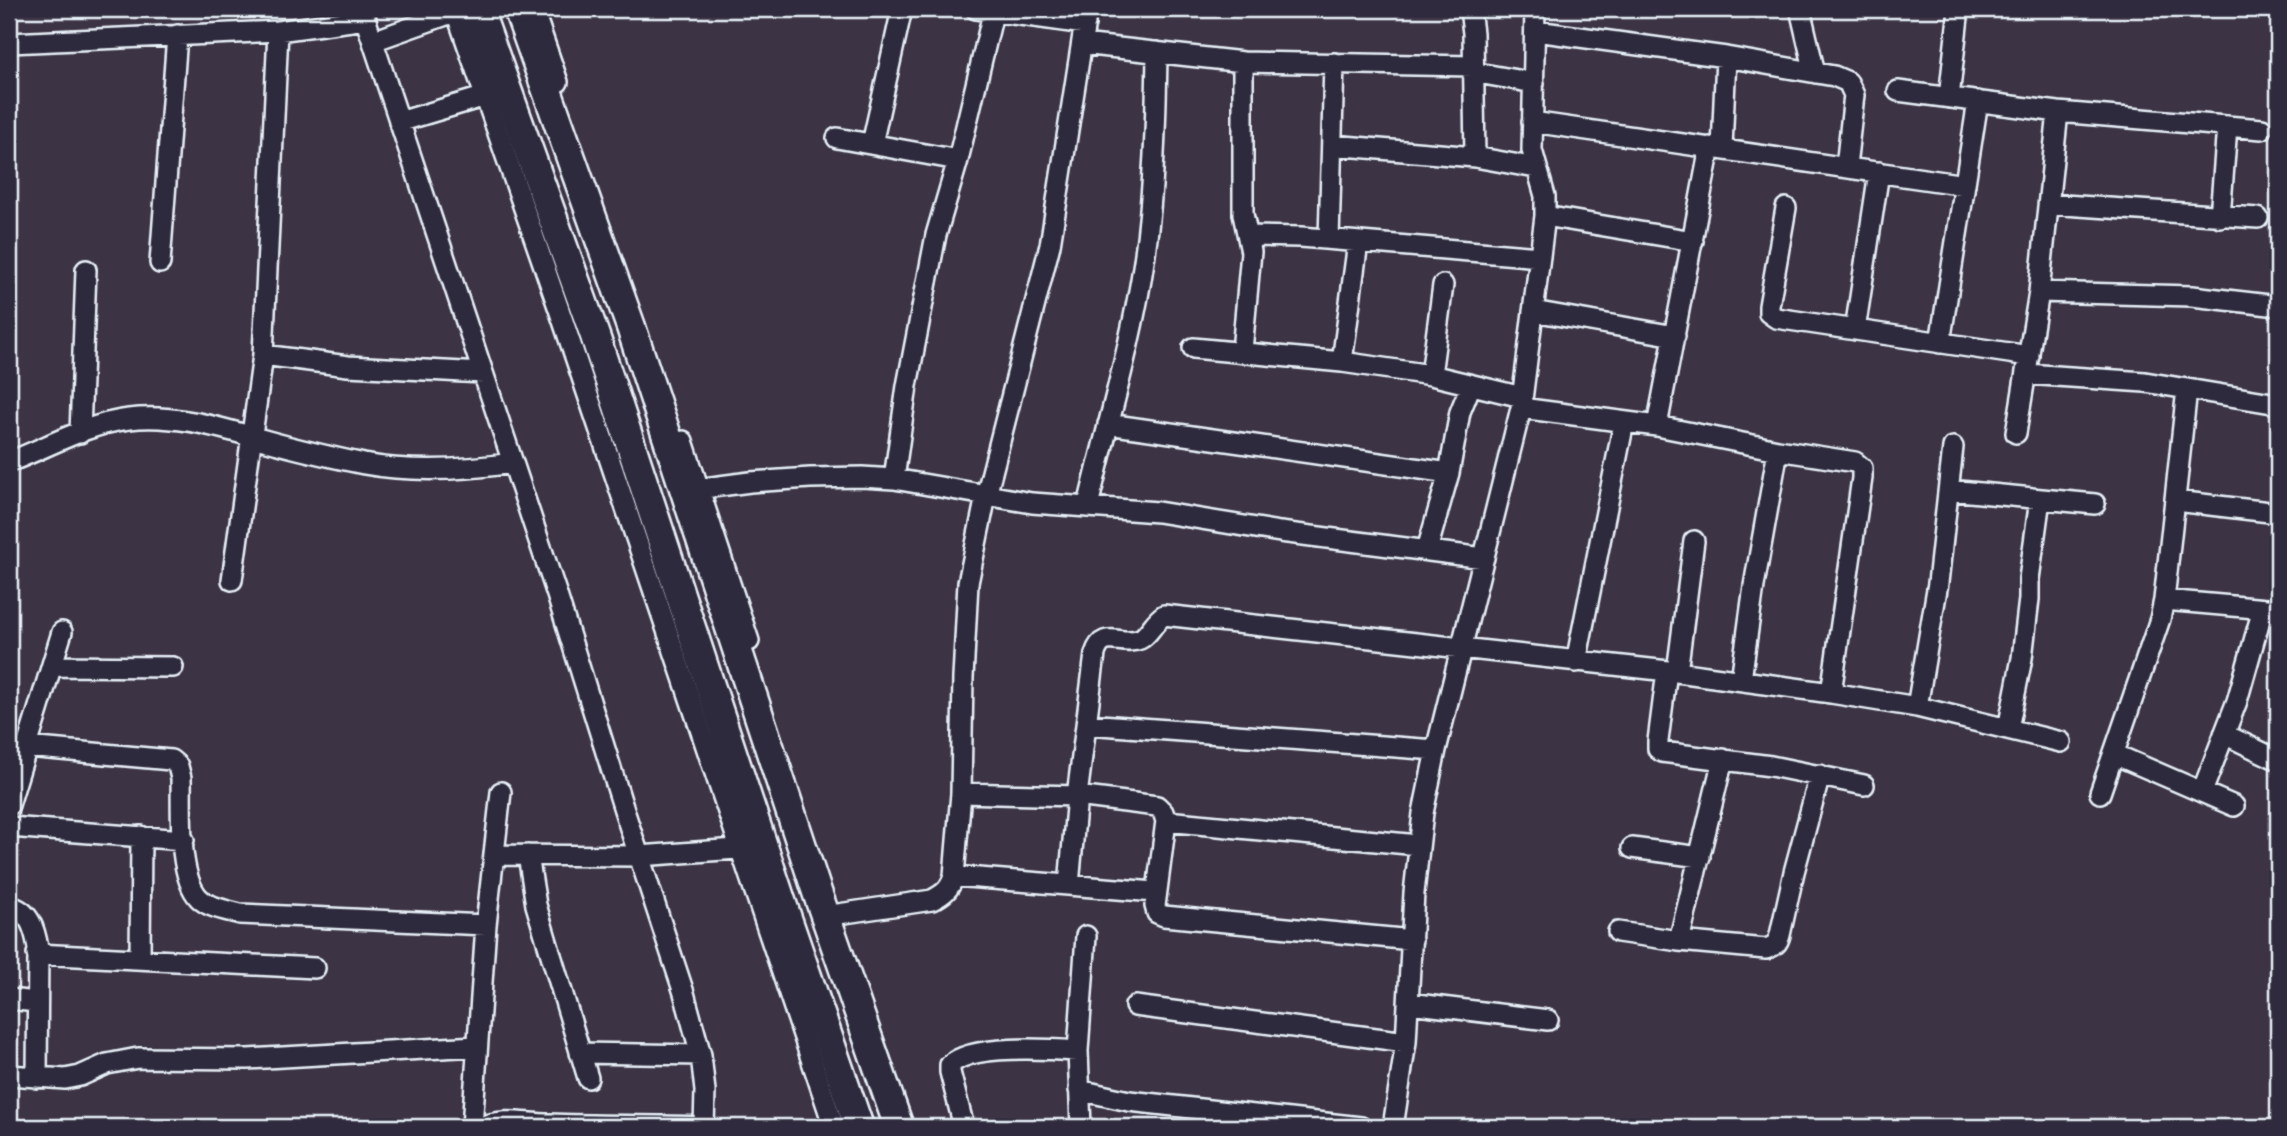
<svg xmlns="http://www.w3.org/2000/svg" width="2287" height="1136" font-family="'Gochi Hand',sans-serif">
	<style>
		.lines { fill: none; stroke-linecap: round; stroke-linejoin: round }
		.minor-casing { stroke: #e8f1f8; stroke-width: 24 }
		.highway-casing { stroke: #e8f1f8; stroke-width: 33 }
		.minor { stroke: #2f2a3d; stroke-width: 19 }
		.highway { stroke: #2f2a3d; stroke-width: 28 }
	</style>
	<rect width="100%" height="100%" fill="#3c3345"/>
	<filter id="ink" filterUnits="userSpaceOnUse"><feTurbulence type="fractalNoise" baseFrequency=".0143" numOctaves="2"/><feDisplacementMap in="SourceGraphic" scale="14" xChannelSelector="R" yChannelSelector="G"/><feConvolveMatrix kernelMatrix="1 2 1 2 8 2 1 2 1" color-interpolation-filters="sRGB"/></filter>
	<g filter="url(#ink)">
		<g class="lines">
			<!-- minor casing -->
			<g class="minor-casing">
				<path id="minor" d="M362,9L557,595L624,810L684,993L701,1055L705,1091L704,1127C652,1125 602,1126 550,1124C524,1124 506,1117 481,1127
					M455,9L562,318L834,1127
					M533,9L558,82
					M976,9L1085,24
					M1470,9L1473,33L1475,157
					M1800,9L1815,73
					M1536,31L1726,57L1834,76L1848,82L1854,95L1846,167
					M373,41L463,9
					M9,43L278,31L366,19
					M1082,44L1243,62L1473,66
					M1472,72L1534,83
					M1898,91L2058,112L2262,129
					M1949,98L1958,17
					M399,122L496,93
					M1532,122L1965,185
					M837,138L958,160
					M872,144L902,9
					M1332,145L1475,157L1536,168
					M1722,148L1726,57
					M2049,204L2258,218
					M1786,208L1769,306V313L1776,318L2029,356
					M1545,216L1693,241
					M2220,217L2227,126
					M1250,236L1301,237L1540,257
					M1329,239L1334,63
					M160,263L177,35
					M2039,292L2192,296L2278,306
					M1533,311L1675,336
					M1855,330L1879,172
					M1940,343L1978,101
					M1193,348L1342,362L1431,375L1522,397
					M1242,351L1251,252L1243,214V62
					M263,355L348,366L483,373
					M1342,362L1358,242
					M2026,374L2145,382L2278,404
					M1431,375L1443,285
					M1521,408L1657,426L1778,450L1855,462L1862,468V478L1831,693
					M1108,424L1449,473
					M1657,426L1710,147
					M80,433L86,270
					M2016,433L2039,292L2058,112
					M683,441L749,641
					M9,462C48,447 87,424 129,419C170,414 211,425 250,436C287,447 326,456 364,464C413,473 465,470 513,463
					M894,479L907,386L936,235L958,160L994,9
					M689,490L750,482L810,478L862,477L894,479L1032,503L1158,512L1280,532L1484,558
					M1949,490L2095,504
					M2176,501L2278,513
					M1088,506C1107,425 1132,343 1144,261C1154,191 1156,122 1157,52
					M1427,550L1449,473L1460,412L1471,385
					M232,580L263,355L278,31
					M2164,600L2278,610
					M1576,662L1624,422
					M52,666L173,667
					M1667,671L1658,741V749L1662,752L1771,766L1864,785
					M1677,672L1694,541
					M1741,680L1754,586L1778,450
					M1917,707L1938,583L1953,447
					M1087,724L1436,750
					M2008,729L2022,658L2029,599V579L2040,499
					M2224,734L2278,760
					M27,747L171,760L178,766L181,778C182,809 177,875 199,898C209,908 226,910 240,914L486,925
					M2114,754L2234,806
					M2202,792L2237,701L2263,609
					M961,793L1077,796L1157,806L1163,812L1166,821L1155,906L1157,913L1164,916L1412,940
					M2100,793L2160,619L2164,600L2187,389
					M9,805L62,632
					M1166,821L1418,845
					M9,827L184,840
					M1632,848L1700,857
					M494,855L639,856L751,848
					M528,855L536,905L588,1078
					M954,876L1155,892
					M1069,885L1077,796L1095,654C1103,628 1121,647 1140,639C1148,636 1154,621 1164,615L1677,672L1831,693L1917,707L2061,742
					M9,906C30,910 35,930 38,948L37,1078
					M825,916L932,900C944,894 950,889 954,876L961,793L963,678L968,583L986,496L1050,245L1087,9
					M1618,932L1679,941L1766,949C1775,946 1778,943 1780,935L1794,872L1820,775
					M1679,941L1723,759
					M37,954L315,968
					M140,959L141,836
					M9,999L36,1002
					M1409,1003L1548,1020
					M1135,1006L1406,1042
					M580,1053L701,1055
					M9,1075L65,1079L80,1076L107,1064L138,1058L248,1059L477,1046
					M1079,1090L1129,1101L1361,1127
					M472,1127L486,925L501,792
					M964,1127L950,1072V1065C970,1044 1049,1049 1078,1051
					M1081,1127L1078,1051L1086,936
					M1393,1127L1406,1042L1414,893L1423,813L1436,750L1521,408L1545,216V196L1532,150L1535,9"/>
			</g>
			<!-- highway casing -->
			<g class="highway-casing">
				<path id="highway" d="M478,9L595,336L781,901L859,1127
					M518,9L631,327L817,892L899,1127"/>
			</g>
			<!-- minor -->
			<use href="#minor" class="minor"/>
			<!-- highway -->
			<use href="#highway" class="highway"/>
		</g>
	</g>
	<!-- margin -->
	<rect width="2287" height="1136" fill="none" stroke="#2f2a3d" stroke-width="35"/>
	<rect x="18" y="18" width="2252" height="1101" fill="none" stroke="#e8f1f8" stroke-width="2.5" filter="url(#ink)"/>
</svg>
